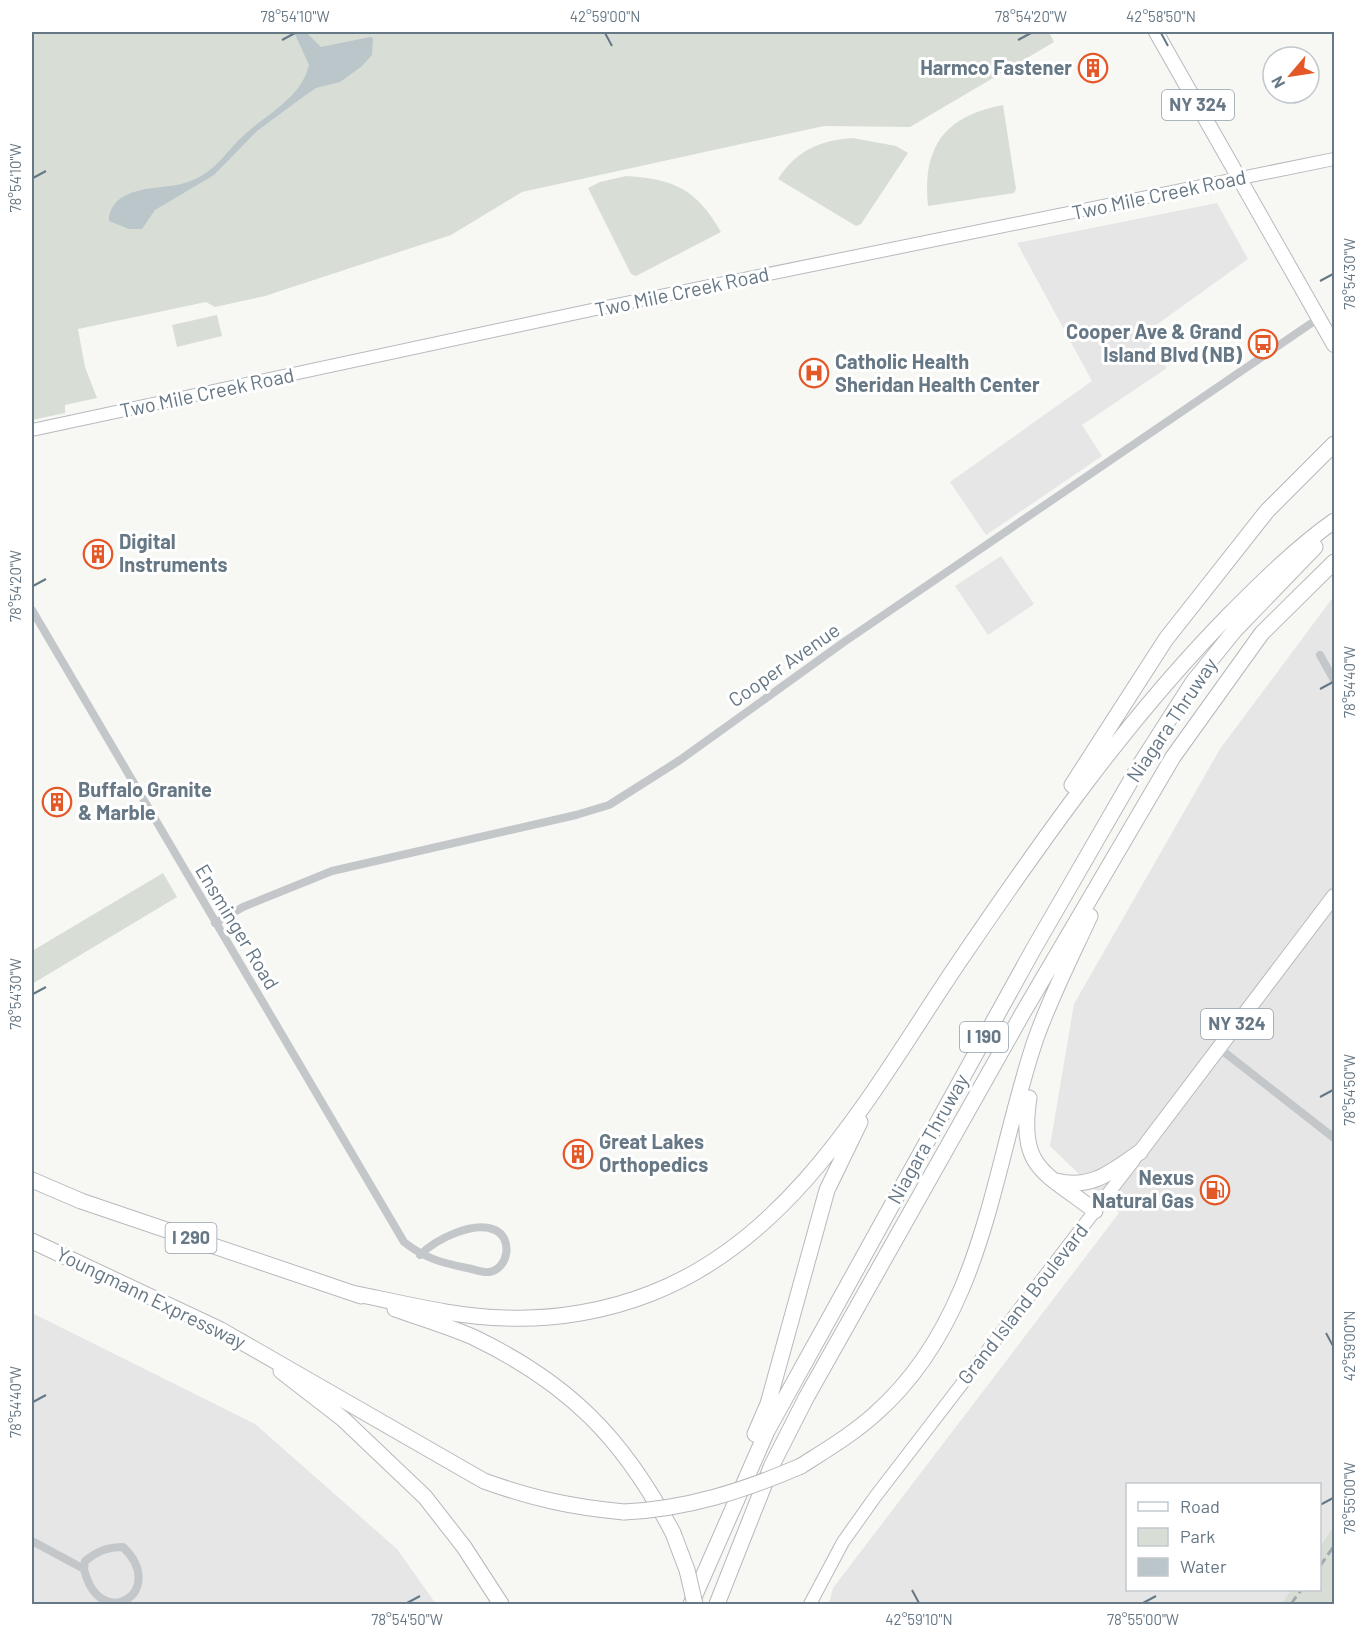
<svg xmlns="http://www.w3.org/2000/svg" width="1366" height="1636" font-family="Barlow,sans-serif">
	<style>
		.built { fill: #e5e6e5 }
		.green { fill: #d8ded5 }
		.water { fill: #bac6ca }
		.lines { fill: none; stroke-linecap: round; stroke-linejoin: round }
		.secondary-casing { stroke: #b5babf; stroke-width: 14 }
		.primary-casing { stroke: #b6babe; stroke-width: 16 }
		.highway-casing { stroke: #b6b9bc; stroke-width: 17 }
		.street { stroke: #c3c7ca; stroke-width: 8 }
		.secondary { stroke: #fff; stroke-width: 12 }
		.primary { stroke: #fff; stroke-width: 14 }
		.highway { stroke: #fff; stroke-width: 15 }
		.rail { stroke: #a3aaaf; stroke-width: 3; stroke-dasharray: 9 4.5; stroke-linecap: butt }
		.highway-bridge-casing { stroke: #b6b9bc; stroke-width: 17; stroke-linecap: butt }
		.highway-bridge { stroke: #fff; stroke-width: 15 }
		.ticks { fill: none; stroke: #667785; stroke-width: 2 }
		.labels { text-anchor: middle; stroke-width: 6; stroke-linejoin: round; paint-order: stroke }
		.shield { fill: #fff; stroke: #94a0aa; stroke-width: 1.5 }
		.shield-label { font-size: 18px; font-weight: bold; fill: #667785 }
		.poi-label { font-size: 20px; font-weight: bold; fill: #667785; stroke: #fff; text-anchor: start }
		.street-label { font-size: 20px; fill: #667785; stroke: #fff }
		.neatline { fill: none; stroke: #667785; stroke-width: 2 }
		.ticks-label { font-size: 15px; text-anchor: middle; fill: #667785 }
	</style>
	<rect width="100%" height="100%" fill="#f7f7f4"/>
	<!-- built -->
	<path class="built" d="M1217,203L1248,259L1145,333L1167,368L1082,425L1102,456L986,535L950,482L1092,381L1017,243Z
		M1001,556L1034,604L988,635L955,586Z
		M1334,596V1525L1320,1547V1484H1128V1590H1291L1281,1604H829L833,1588L1119,1213L1050,1146L1074,1004L1220,749Z
		M32,1313L255,1424L397,1549L436,1604H32Z"/>
	<!-- green -->
	<path class="green" d="M32,32H1049L1054,42L910,127L824,126L522,192L451,235L265,296L215,307L206,302L78,329L85,367L97,398L65,405V413L32,420Z
		M1003,105L1016,189L1014,193L928,206C922,146 945,116 1003,105Z
		M853,138L896,146L908,153L861,224L856,226L778,179C796,151 820,140 853,138Z
		M626,176C675,179 696,189 721,232L636,276L631,274L588,188L600,182Z
		M217,315L222,336L177,347L172,325Z
		M163,873L177,897L32,984V951Z
		M1334,1525V1604H1281L1291,1590H1320V1547Z"/>
	<!-- water -->
	<path class="water" d="M294,32H306L321,47L370,37L373,38L372,55L361,67L340,82L316,88L303,97L257,131L214,175L155,210L142,229H129L109,221C108,212 114,203 121,198C146,183 170,191 195,179C216,170 226,152 242,137C256,123 274,113 288,99C298,90 306,78 309,65Z"/>
	<g class="lines">
		<!-- secondary casing -->
		<g class="secondary-casing">
			<path id="secondary" d="M32,430L596,309L1334,159
				M810,1604L843,1542L875,1497L1134,1160"/>
		</g>
		<!-- primary casing -->
		<g class="primary-casing">
			<path id="primary" d="M1156,32L1334,345
				M1140,1152L1334,896"/>
		</g>
		<!-- highway casing -->
		<g class="highway-casing">
			<path id="highway" d="M1072,785L1166,639L1267,511L1334,444
				M1029,1098C1018,1169 1045,1172 1095,1211
				M32,1180L81,1201L361,1296
				M1056,1181C1092,1190 1112,1171 1140,1152
				M32,1241L221,1330L484,1481C534,1499 572,1507 624,1512
				M352,1293C402,1303 455,1317 506,1318C554,1320 607,1311 652,1293C800,1235 878,1080 963,956C1045,836 1127,719 1229,615C1262,582 1296,548 1334,521
				M395,1309C421,1318 448,1326 473,1337C569,1383 624,1439 673,1533
				M281,1371L343,1419L425,1497L464,1547L501,1604
				M755,1434L768,1404L827,1190L860,1122
				M801,1466C826,1450 853,1434 875,1414C984,1318 992,1169 1035,1041C1050,998 1071,957 1090,916
				M691,1604L767,1431L1033,950L1141,763L1193,682L1235,630L1315,547
				M717,1604L772,1465L806,1398L1024,1011L1173,757L1262,633L1334,562"/>
		</g>
		<!-- street -->
		<path class="street" d="M32,610L404,1242C424,1258 442,1263 467,1268C473,1269 483,1273 489,1272C509,1269 513,1238 495,1230C473,1220 435,1240 420,1255
			M1320,655L1334,680
			M215,923L243,907L332,871L576,815L609,805L680,760L844,642L1319,318
			M1219,1048L1334,1138
			M32,1541L84,1569C100,1635 169,1591 123,1547C107,1547 98,1551 85,1561L84,1569"/>
		<!-- secondary -->
		<use href="#secondary" class="secondary"/>
		<!-- primary -->
		<use href="#primary" class="primary"/>
		<!-- highway -->
		<use href="#highway" class="highway"/>
		<!-- rail -->
		<path class="rail" d="M1320,1566L1334,1546
			M1291,1604L1301,1590"/>
		<!-- highway-bridge casing -->
		<g class="highway-bridge-casing">
			<path id="highway-bridge" d="M624,1512C687,1509 743,1491 801,1466
				M673,1533L687,1570L695,1604"/>
		</g>
		<!-- highway-bridge -->
		<use href="#highway-bridge" class="highway-bridge"/>
	</g>
	<!-- ticks -->
	<path class="ticks" d="M605,33L612,46M1161,33L1168,46M282,40L295,33M1018,40L1031,33M33,178L46,171M1320,281L1333,274M33,586L46,579M1320,689L1333,682M33,994L46,987M1320,1097L1333,1090M1326,1333L1333,1346M33,1402L46,1395M1320,1505L1333,1498M912,1590L919,1603M407,1603L420,1596M1143,1603L1156,1596"/>
	<!-- icons -->
	<defs>
		<g id="building-ring" transform="scale(1.5)"><circle r="9.5" fill="#fff" stroke="#e45727" stroke-width="1.5"/><path d="M-4-6H4V6H1V3H-1V6H-4ZM-2.5-4.3h1.7v1.8h-1.7ZM.8-4.3h1.7v1.8H.8ZM-2.5-1h1.7V.8h-1.7ZM.8-1h1.7V.8H.8Z" fill="#e45727"/></g>
		<g id="bus-ring" transform="scale(1.5)"><circle r="9.5" fill="#fff" stroke="#e45727" stroke-width="1.5"/><path d="M-5-6H5V4H4V6H2V4H-2V6H-4V4H-5ZM-3.5-4V0h7V-4ZM-3.5 1.2v1.5H-2V1.2ZM2 1.2v1.5H3.5V1.2Z" fill="#e45727"/></g>
		<g id="hospital-ring" transform="scale(1.5)"><circle r="9.5" fill="#fff" stroke="#e45727" stroke-width="1.5"/><path d="M-5-5h3v3.5h4V-5h3V5h-3V1.5h-4V5h-3Z" fill="#e45727"/></g>
		<g id="fuel-ring" transform="scale(1.5)"><circle r="9.5" fill="#fff" stroke="#e45727" stroke-width="1.5"/><path d="M-5.5-6h7V0h2V4h1.3V-2.5L3-4.5l.8-.8L6-3V5H2.5V1h-1V6h-7ZM-4.2-4.7v3.2H.2V-4.7Z" fill="#e45727"/></g>
	</defs>
	<g fill-rule="evenodd">
		<use href="#building-ring" x="1093" y="68"/>
		<use href="#bus-ring" x="1263" y="344"/>
		<use href="#hospital-ring" x="814" y="373"/>
		<use href="#building-ring" x="98" y="554"/>
		<use href="#building-ring" x="57" y="802"/>
		<use href="#building-ring" x="578" y="1154"/>
		<use href="#fuel-ring" x="1215" y="1190"/>
	</g>
	<g class="labels">
		<!-- shield labels -->
		<g class="shield">
			<rect x="1162" y="90" width="72" height="30" rx="4.5"/>
			<rect x="1201" y="1009" width="72" height="30" rx="4.5"/>
			<rect x="960" y="1022" width="48" height="30" rx="4.5"/>
			<rect x="165.5" y="1223" width="51" height="30" rx="4.5"/>
		</g>
		<g class="shield-label">
			<text x="1198" y="111">NY 324</text>
			<text x="1237" y="1030">NY 324</text>
			<text x="984" y="1043">I 190</text>
			<text x="191" y="1244">I 290</text>
		</g>
		<!-- poi labels -->
		<g class="poi-label">
			<text x="1072" y="75" text-anchor="end">Harmco Fastener</text>
			<text x="1242" y="339" text-anchor="end">Cooper Ave &amp; Grand<tspan x="1242" dy="23">Island Blvd (NB)</tspan></text>
			<text x="835" y="369">Catholic Health<tspan x="835" dy="23">Sheridan Health Center</tspan></text>
			<text x="119" y="549">Digital<tspan x="119" dy="23">Instruments</tspan></text>
			<text x="78" y="797">Buffalo Granite<tspan x="78" dy="23">&amp; Marble</tspan></text>
			<text x="599" y="1149">Great Lakes<tspan x="599" dy="23">Orthopedics</tspan></text>
			<text x="1194" y="1185" text-anchor="end">Nexus<tspan x="1194" dy="23">Natural Gas</tspan></text>
		</g>
		<!-- street labels -->
		<g class="street-label">
			<text transform="translate(1159 195) rotate(-12)" y="7">Two Mile Creek Road</text>
			<text transform="translate(682 292) rotate(-12)" y="7">Two Mile Creek Road</text>
			<text transform="translate(207 393) rotate(-12)" y="7">Two Mile Creek Road</text>
			<text transform="translate(784 665) rotate(-35)" y="7">Cooper Avenue</text>
			<text transform="translate(1172 720) rotate(-56)" y="7">Niagara Thruway</text>
			<text transform="translate(237 927) rotate(59)" y="7">Ensminger Road</text>
			<text transform="translate(928 1139) rotate(-61)" y="7">Niagara Thruway</text>
			<text transform="translate(151 1298) rotate(26)" y="7">Youngmann Expressway</text>
			<text transform="translate(1023 1304) rotate(-52)" y="7">Grand Island Boulevard</text>
		</g>
	</g>
	<!-- border -->
	<rect width="1366" height="1636" fill="none" stroke="#ffffff" stroke-width="66"/>
	<!-- legend -->
	<rect x="1126" y="1483" width="195" height="108" fill="#ffffff" stroke="#c2c9ce" stroke-width="1.5"/>
	<rect x="1138" y="1502" width="30" height="9" fill="#ffffff" stroke="#c2c9ce" stroke-width="1.5"/>
	<text x="1180" y="1513" font-size="18" fill="#667785">Road</text>
	<rect x="1138" y="1528" width="30" height="18" fill="#d8ded5" stroke="#c2c9ce" stroke-width="1.5"/>
	<text x="1180" y="1543" font-size="18" fill="#667785">Park</text>
	<rect x="1138" y="1558" width="30" height="18" fill="#bac6ca" stroke="#c2c9ce" stroke-width="1.5"/>
	<text x="1180" y="1573" font-size="18" fill="#667785">Water</text>
	<!-- north arrow -->
	<g transform="translate(1291 75) rotate(241)"><circle r="28" fill="#ffffff" stroke="#c2c9ce" stroke-width="1.5"/>
	<path d="M0-4.5L10 22L0 15L-10 22Z" fill="#e45727"/>
	<text y="-9" font-size="16" font-weight="bold" text-anchor="middle" fill="#667785">N</text>
	</g>
	<rect x="33" y="33" width="1300" height="1570" class="neatline"/>
	<g class="ticks-label">
		<text x="295" y="22">78°54'10"W</text>
		<text x="605" y="22">42°59'00"N</text>
		<text x="1031" y="22">78°54'20"W</text>
		<text x="1161" y="22">42°58'50"N</text>
		<text transform="translate(16 178) rotate(-90)" y="5">78°54'10"W</text>
		<text transform="translate(1350 274) rotate(-90)" y="5">78°54'30"W</text>
		<text transform="translate(16 586) rotate(-90)" y="5">78°54'20"W</text>
		<text transform="translate(1350 682) rotate(-90)" y="5">78°54'40"W</text>
		<text transform="translate(16 994) rotate(-90)" y="5">78°54'30"W</text>
		<text transform="translate(1350 1090) rotate(-90)" y="5">78°54'50"W</text>
		<text transform="translate(1350 1346) rotate(-90)" y="5">42°59'00"N</text>
		<text transform="translate(16 1402) rotate(-90)" y="5">78°54'40"W</text>
		<text transform="translate(1350 1498) rotate(-90)" y="5">78°55'00"W</text>
		<text x="407" y="1625">78°54'50"W</text>
		<text x="919" y="1625">42°59'10"N</text>
		<text x="1143" y="1625">78°55'00"W</text>
	</g>
</svg>
